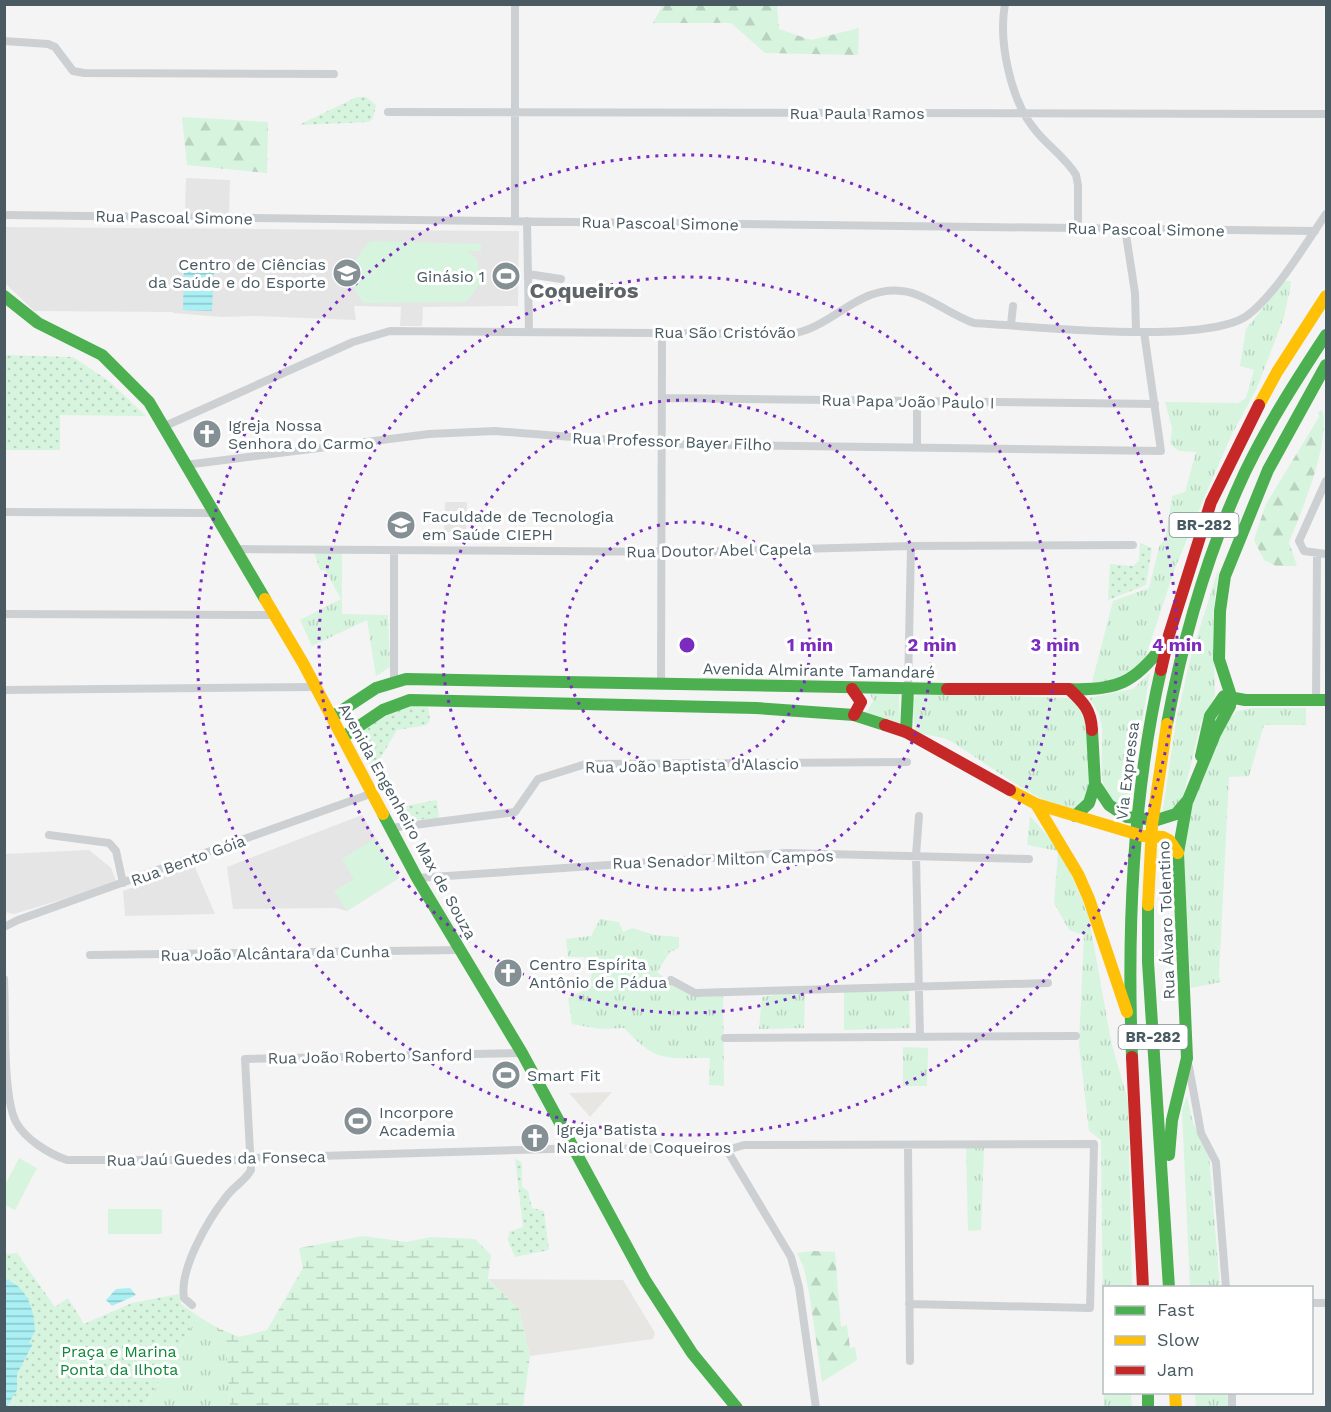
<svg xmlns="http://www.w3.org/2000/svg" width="1331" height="1412" font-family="'Work Sans',sans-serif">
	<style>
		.commercial { fill: #e8e6e3 }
		.education { fill: #e5e5e6 }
		.grass { fill: url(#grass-tufts) }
		.forest { fill: url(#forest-firs) }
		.wetland { fill: url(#wetland-marsh) }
		.park { fill: url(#park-dots) }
		.pitch { fill: #d7f4de }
		.water { fill: url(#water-rules) }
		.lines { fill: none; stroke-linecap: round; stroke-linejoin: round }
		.street { stroke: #cdd0d3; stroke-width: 8 }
		.fast { stroke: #4caf50; stroke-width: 12 }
		.slow { stroke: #ffc107; stroke-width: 12 }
		.jam { stroke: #c62828; stroke-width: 12 }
		.ring { fill: none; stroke: #7b2cbf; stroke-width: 3; stroke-dasharray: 3 6 }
		.labels { text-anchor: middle; stroke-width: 6; stroke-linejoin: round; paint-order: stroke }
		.shield { fill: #fff; stroke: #808c91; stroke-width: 1.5 }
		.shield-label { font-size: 15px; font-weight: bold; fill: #495a62 }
		.street-label { font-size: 16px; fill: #495a62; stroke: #fff }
		.poi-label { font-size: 16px; fill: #495a62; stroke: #fff; text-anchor: start }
		.park-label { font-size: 16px; fill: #10863a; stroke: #fff }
		.district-label { font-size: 22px; font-weight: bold; fill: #5e6468; stroke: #fff }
		.centre { fill: #7b2cbf; stroke: #fff; stroke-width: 3 }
		.ring-label { font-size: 18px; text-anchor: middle; font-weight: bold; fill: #7b2cbf; stroke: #fff; stroke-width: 6; stroke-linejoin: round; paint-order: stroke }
	</style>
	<defs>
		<pattern id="grass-tufts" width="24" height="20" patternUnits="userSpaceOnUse" patternTransform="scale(1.5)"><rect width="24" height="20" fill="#d7f4de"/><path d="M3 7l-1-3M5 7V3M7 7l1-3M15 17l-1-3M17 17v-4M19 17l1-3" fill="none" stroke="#bad3c1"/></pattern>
		<pattern id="forest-firs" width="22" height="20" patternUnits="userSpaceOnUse" patternTransform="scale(1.5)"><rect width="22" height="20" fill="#d7f4de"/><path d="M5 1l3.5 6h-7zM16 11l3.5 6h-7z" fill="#bad3c1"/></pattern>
		<pattern id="wetland-marsh" width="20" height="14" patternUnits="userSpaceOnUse" patternTransform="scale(1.5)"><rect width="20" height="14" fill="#d7f4de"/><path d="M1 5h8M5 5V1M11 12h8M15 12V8" fill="none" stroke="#bad3c1"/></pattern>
		<pattern id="park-dots" width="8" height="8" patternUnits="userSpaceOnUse" patternTransform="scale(1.5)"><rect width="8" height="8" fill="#d7f4de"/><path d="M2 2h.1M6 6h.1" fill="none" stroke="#bad3c1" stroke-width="1.8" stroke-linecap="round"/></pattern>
		<pattern id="water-rules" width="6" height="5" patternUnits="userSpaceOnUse" patternTransform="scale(1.5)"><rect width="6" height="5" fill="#aaeff3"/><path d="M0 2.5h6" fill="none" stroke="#8cc5c8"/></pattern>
	</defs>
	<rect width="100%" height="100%" fill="#f4f4f4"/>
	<!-- commercial -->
	<path class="commercial" d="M612,1092L590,1117L569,1093Z
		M488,1279L623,1280L655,1333L653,1339L530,1356L519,1309Z"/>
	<!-- education -->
	<path class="education" d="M186,178L230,180L229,214L185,213Z
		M4,227L519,231L518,306L423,307L422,326H400L401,307L354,306L356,320L255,316L222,317L173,313L174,277L173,312L34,311L5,283Z
		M445,502H467L466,532H444Z
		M362,815L399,878L347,911L336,908L233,909L227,867Z
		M89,850L111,868L117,883L14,914L5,912L4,854Z
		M194,865L215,914L125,916L123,891Z"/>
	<!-- grass -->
	<path class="grass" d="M1285,281H1291L1290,289L1284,317L1257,388L1232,434L1207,491L1175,568L1143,664L1129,678L1091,686L1113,601L1149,588L1159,547L1166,537L1172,496L1185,492L1196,452L1179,451L1170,444L1172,428L1165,402L1238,403L1246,398L1254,370L1240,366L1246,329Z
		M314,552L342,554V614L388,615L390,667L376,676L367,620L312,646L300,620L341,599L325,570H320Z
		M1219,567L1213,615L1215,695L1201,722L1183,797L1177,808L1162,816L1176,721L1191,656Z
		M1150,673L1128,810C1092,802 1104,757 1102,728C1101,717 1095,706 1089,698L1133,689Z
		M919,693L1070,698L1082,709L1089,725V794L1076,809C1047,812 979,757 950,741C939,735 927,737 915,731L912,700Z
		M870,694H899L900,725L866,713L873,701Z
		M1253,708H1306V725H1264L1249,776L1229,777L1219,975L1221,982L1191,988L1183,846L1192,806L1208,757L1225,724L1237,711Z
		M1030,816L1060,850L1088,913L1111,1041L1128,1101L1132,1287L1104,1288V1392L1131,1393L1132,1407H1104L1101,1140L1089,1131L1079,1044L1084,935L1069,930L1054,903L1058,851L1027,845Z
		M600,919L619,922L623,932L632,928L655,935L679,937V948L670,952L657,972C682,993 692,990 723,988L724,1086L709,1085L710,1058C665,1058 657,1063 624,1028L600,1029L572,1024L568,998L589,988L592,972L584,957H568L566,939L591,936Z
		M909,990L910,1028L844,1030V991Z
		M805,991L804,1028L759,1029L762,997Z
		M903,1047L928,1048L927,1086H903Z
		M1187,1096L1193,1123L1209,1155L1220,1287H1190L1182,1110Z
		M966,1148H984L981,1230L968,1231Z
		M198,1316L216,1327L227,1353L230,1407L144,1408Z
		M1195,1393H1227L1229,1407H1196Z"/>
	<!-- forest -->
	<path class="forest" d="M663,5H777L779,29L811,40L859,28L858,55L765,53L731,23H653Z
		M182,117L268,122L267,173L187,165Z
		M1322,410C1331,441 1302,511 1289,542L1297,566H1276L1264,560L1254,540L1266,504L1319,417L1318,412Z
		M814,1251L835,1252L841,1327L847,1325L850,1348L855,1347L857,1360L822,1382L810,1298L804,1268L797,1253Z"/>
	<!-- wetland -->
	<path class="wetland" d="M363,1236L406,1242L431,1237L475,1239L491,1255L488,1279L519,1309L530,1356L523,1407H230L227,1353L216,1327L239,1337L267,1330L303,1268L299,1248Z"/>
	<!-- park -->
	<path class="park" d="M357,97H366L376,105L373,118L369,122L299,125Z
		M5,355L73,357L109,381L146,416L60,415V450H5Z
		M1140,543L1152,548L1146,585L1108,600L1110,564L1133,566L1139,561Z
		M419,704L428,707L430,720L427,725L397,730L381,757L377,777L352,735L398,706Z
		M437,800L439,818L401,821L395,808Z
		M515,1158L522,1163V1187L528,1191L532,1208L544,1211L549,1250L515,1257L508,1241L509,1232L523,1227Z
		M17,1253L55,1307L68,1298L84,1324L132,1303L179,1294L181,1304L198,1316L144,1407H6L17,1390V1374L33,1345L28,1343C43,1318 27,1304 14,1282L5,1279V1254Z"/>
	<!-- pitch -->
	<path class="pitch" d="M371,241L481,244V251H467L477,259L481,283L466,302L364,303C344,281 351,259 371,241Z
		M376,838L399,878L347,911L334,891L354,879L342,859Z
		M19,1158L37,1168L15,1210L5,1205V1185Z
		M108,1209H162V1234H108Z"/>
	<!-- water -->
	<path class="water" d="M184,266L214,267L212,311L183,310Z
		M5,1279C27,1286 34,1309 35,1331L29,1343L33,1344L17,1374V1390L6,1408Z
		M130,1288L136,1295L112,1306L106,1300L116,1289Z"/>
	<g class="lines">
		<!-- street -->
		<path class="street" d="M1005,4C998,42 1011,102 1036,131C1048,146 1066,158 1076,175L1078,185V228
			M4,41L48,44L55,47L73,71L84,73L334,74
			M388,112L1326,114
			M4,215L1315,231
			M515,221V4
			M527,221L529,331
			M1125,228L1135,293L1136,331
			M528,274L561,279
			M1011,324L1013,306
			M662,398L1155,404
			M917,401V447
			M165,426L353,342L390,331L790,334C831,329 858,285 902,291C925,293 950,315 974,323C1032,326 1207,346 1248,315C1276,294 1306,243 1326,214
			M185,465L429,434L495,431L662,444L1161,451L1144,332
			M1326,481L1299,541L1304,551L1326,554
			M4,512L213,513
			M234,549L688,552L911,546L1133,545
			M4,614L276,615
			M394,680V550
			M661,684L662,333
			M908,689L911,546
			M4,690L316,687
			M1316,700L1317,554
			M919,816L916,855L920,1037
			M391,828L515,812L538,779L586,764L907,762
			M49,835L109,843L116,851L123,883
			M417,878L786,853L1029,859
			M4,927L18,920L373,793
			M90,955L460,950
			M4,979C6,1013 2,1095 16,1122C25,1139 49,1154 67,1160H242L250,1158L583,1148L727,1150L791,1257L799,1287L816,1408
			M671,980L695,993L1048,983
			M725,1038L1076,1036
			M1189,1067L1201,1133L1216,1162L1226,1288
			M908,1145L910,1361
			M727,1150L744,1145L1094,1144L1090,1308L909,1304
			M1312,1303H1326
			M192,1305L184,1298C179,1269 208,1220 226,1197C233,1187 246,1180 251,1170L245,1059L522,1053
			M1232,1392V1408"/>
		<!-- fast -->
		<path class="fast" d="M4,296L38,323L102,355L149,402L265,599
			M1069,689C1116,691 1135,683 1163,645
			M332,717L376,688L406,679L947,689
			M1167,724C1183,638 1208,551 1245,472C1268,424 1297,379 1326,335
			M1092,730L1095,784L1109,805L1127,817L1157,820L1176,814L1188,800L1215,734L1230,706L1231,696L1219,659L1220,611L1225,576L1268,470L1326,365
			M906,732L908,689
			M343,737L383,710L410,700L756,708L854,715L885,725
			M1201,756L1210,716L1224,696L1245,700H1326
			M1187,802L1178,853L1187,1058
			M383,814L417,878L522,1053L645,1280L692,1353L737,1408
			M1075,816L1089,803L1095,784
			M1148,905V962L1169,1288
			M1132,1057C1127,928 1132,796 1161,670
			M1169,1155L1172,1120L1187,1058
			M1148,1392V1408"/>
		<!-- slow -->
		<path class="slow" d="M1259,405L1277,372L1326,296
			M265,599L303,663L383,814
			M1010,790L1036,804L1143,836L1163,837L1169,840L1178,853
			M1036,804L1078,874L1089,899L1127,1012
			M1148,905L1152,825L1167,724
			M1175,1392L1176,1408"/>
		<!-- jam -->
		<path class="jam" d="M1161,670L1169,635L1211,502L1259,405
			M852,689L861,702L854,715
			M947,689H1069C1084,703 1091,710 1092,730
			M885,725L906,732L1010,790
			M1132,1057L1143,1288"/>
	</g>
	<!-- distance rings -->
	<g class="ring">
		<circle cx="687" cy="645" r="123"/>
		<circle cx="687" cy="645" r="245"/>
		<circle cx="687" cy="645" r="368"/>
		<circle cx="687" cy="645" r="490"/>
	</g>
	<!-- icons -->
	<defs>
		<g id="university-disc" transform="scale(1.5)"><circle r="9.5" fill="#859095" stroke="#fff"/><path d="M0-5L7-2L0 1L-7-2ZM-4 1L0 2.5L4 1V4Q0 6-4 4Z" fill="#fff"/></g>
		<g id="stadium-disc" transform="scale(1.5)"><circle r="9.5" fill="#859095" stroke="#fff"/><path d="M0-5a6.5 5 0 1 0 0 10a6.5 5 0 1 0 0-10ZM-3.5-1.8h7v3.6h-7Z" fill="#fff"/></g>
		<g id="church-disc" transform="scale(1.5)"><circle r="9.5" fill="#859095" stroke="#fff"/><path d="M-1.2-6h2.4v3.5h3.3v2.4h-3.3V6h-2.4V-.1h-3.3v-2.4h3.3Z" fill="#fff"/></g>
	</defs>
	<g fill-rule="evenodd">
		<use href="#university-disc" x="347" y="273"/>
		<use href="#stadium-disc" x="506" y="276"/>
		<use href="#church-disc" x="207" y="434"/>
		<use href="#university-disc" x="401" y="525"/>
		<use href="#church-disc" x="508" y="973"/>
		<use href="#stadium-disc" x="506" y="1075"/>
		<use href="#stadium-disc" x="358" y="1121"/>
		<use href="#church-disc" x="535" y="1138"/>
	</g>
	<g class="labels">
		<!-- shield labels -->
		<g class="shield">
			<rect x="1169.5" y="513" width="69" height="24" rx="4.5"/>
			<rect x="1118.5" y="1025" width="69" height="24" rx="4.5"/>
		</g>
		<g class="shield-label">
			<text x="1204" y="530">BR-282</text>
			<text x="1153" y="1042">BR-282</text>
		</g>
		<!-- street labels -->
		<g class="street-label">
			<text x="857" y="119">Rua Paula Ramos</text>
			<text transform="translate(174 217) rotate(1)" y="6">Rua Pascoal Simone</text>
			<text transform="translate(660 223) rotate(1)" y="6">Rua Pascoal Simone</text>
			<text transform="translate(1146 229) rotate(1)" y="6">Rua Pascoal Simone</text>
			<text x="725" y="338">Rua São Cristóvão</text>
			<text transform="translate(908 401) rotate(1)" y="6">Rua Papa João Paulo I</text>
			<text transform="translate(672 441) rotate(2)" y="6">Rua Professor Bayer Filho</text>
			<text transform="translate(719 550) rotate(-1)" y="6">Rua Doutor Abel Capela</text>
			<text transform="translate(819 670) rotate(1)" y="6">Avenida Almirante Tamandaré</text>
			<text transform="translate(692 765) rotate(-1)" y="6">Rua João Baptista d'Alascio</text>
			<text transform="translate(1127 771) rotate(-83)" y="6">Via Expressa</text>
			<text transform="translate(408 821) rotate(61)" y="6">Avenida Engenheiro Max de Souza</text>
			<text transform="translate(723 859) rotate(-2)" y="6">Rua Senador Milton Campos</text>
			<text transform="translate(188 860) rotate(-20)" y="6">Rua Bento Góia</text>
			<text transform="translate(1166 920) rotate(-92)" y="6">Rua Álvaro Tolentino</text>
			<text transform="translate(275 953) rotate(-1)" y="6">Rua João Alcântara da Cunha</text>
			<text transform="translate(370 1056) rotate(-1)" y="6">Rua João Roberto Sanford</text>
			<text transform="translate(216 1158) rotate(-1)" y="6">Rua Jaú Guedes da Fonseca</text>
		</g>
		<!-- poi labels -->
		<g class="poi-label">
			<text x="326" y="270" text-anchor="end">Centro de Ciências<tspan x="326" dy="18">da Saúde e do Esporte</tspan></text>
			<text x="485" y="282" text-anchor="end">Ginásio 1</text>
			<text x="228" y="431">Igreja Nossa<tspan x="228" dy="18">Senhora do Carmo</tspan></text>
			<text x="422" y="522">Faculdade de Tecnologia<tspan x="422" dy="18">em Saúde CIEPH</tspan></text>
			<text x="529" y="970">Centro Espírita<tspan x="529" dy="18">Antônio de Pádua</tspan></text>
			<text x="527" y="1081">Smart Fit</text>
			<text x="379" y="1118">Incorpore<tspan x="379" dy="18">Academia</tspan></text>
			<text x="556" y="1135">Igreja Batista<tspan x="556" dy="18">Nacional de Coqueiros</tspan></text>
		</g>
		<!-- park labels -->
		<g class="park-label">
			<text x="119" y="1357">Praça e Marina<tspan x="119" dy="18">Ponta da Ilhota</tspan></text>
		</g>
		<!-- district labels -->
		<g class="district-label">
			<text x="584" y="298">Coqueiros</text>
		</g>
	</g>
	<circle cx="687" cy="645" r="9" class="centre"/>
	<g class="ring-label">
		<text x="810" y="651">1 min</text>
		<text x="932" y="651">2 min</text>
		<text x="1055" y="651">3 min</text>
		<text x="1177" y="651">4 min</text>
	</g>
	<!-- border -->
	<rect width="1331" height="1412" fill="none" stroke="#495a62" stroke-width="12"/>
	<!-- legend -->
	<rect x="1103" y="1286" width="210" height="108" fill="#ffffff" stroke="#b6bdc0" stroke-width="1.5"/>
	<rect x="1115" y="1306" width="30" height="9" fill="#4caf50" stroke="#b6bdc0" stroke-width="1.5"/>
	<text x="1157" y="1316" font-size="18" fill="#495a62">Fast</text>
	<rect x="1115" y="1336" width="30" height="9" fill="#ffc107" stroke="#b6bdc0" stroke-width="1.5"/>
	<text x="1157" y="1346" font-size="18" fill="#495a62">Slow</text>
	<rect x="1115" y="1366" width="30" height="9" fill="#c62828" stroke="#b6bdc0" stroke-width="1.5"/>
	<text x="1157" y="1376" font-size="18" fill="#495a62">Jam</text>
</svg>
